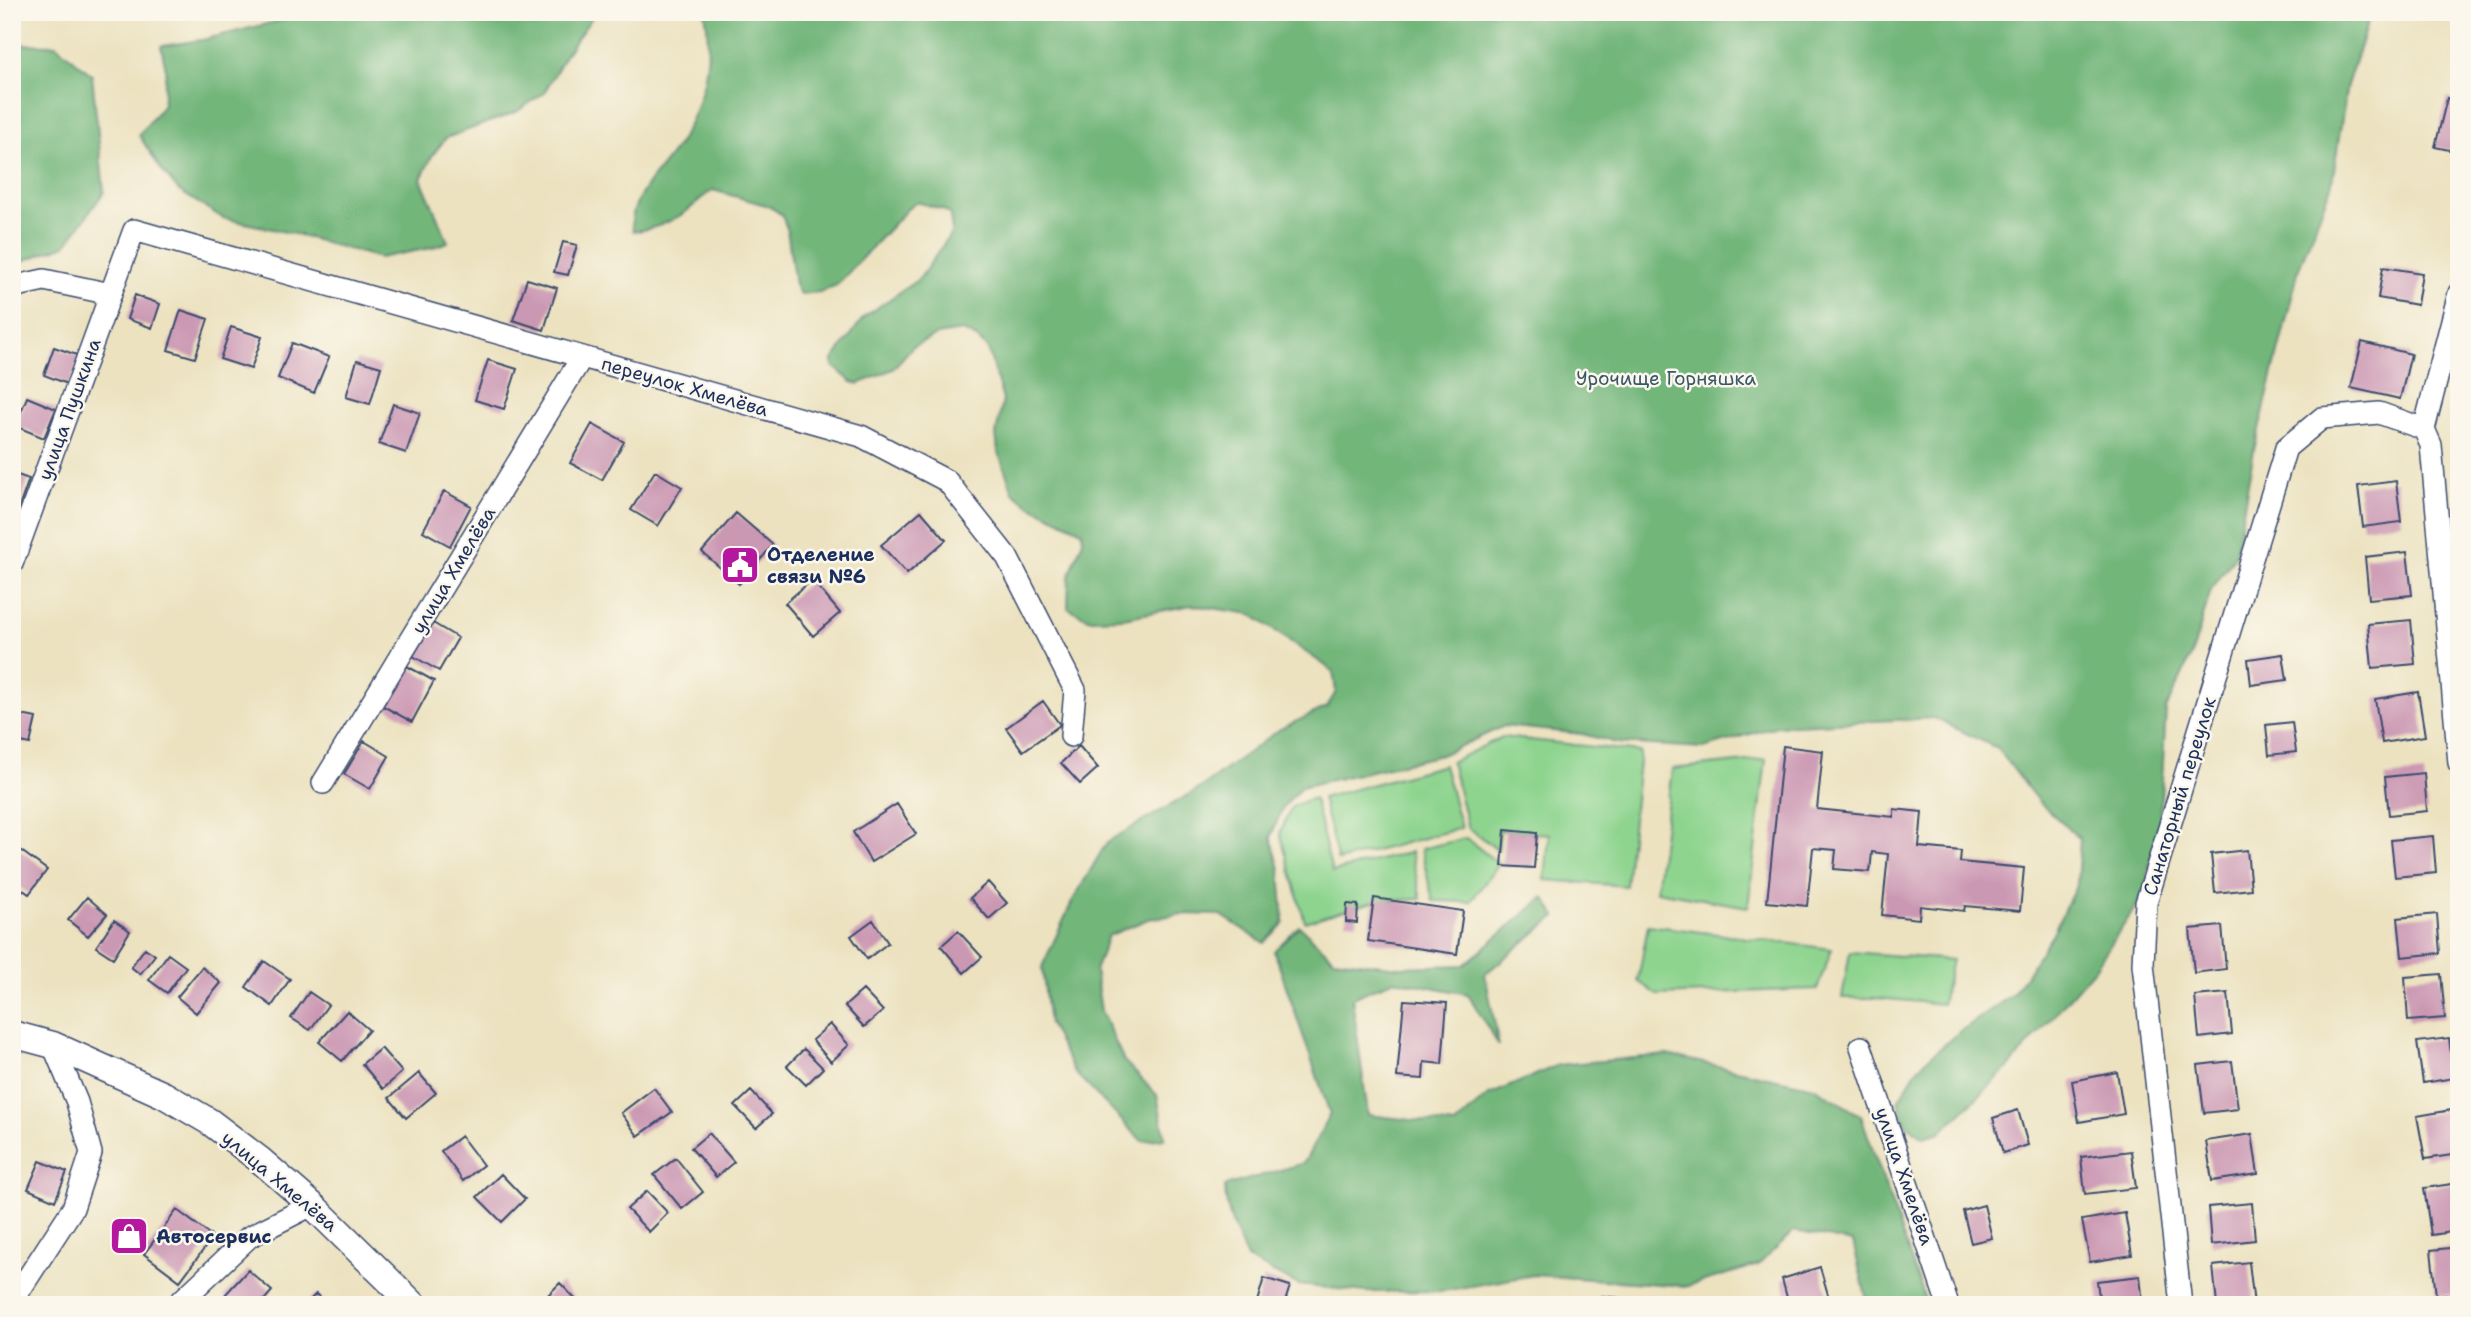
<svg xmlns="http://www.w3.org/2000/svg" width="2471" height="1317" font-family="'Shantell Sans',sans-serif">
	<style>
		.green { fill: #8ed48f; stroke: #548276; stroke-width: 2 }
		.forest { fill: #72b67a; stroke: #46726c; stroke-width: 2 }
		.building { fill: #cb98b3 }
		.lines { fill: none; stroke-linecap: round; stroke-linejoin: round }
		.minor-casing { stroke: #3a4a6d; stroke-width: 24 }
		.major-casing { stroke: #3a4a6d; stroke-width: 29 }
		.minor { stroke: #fff; stroke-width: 21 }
		.major { stroke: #fff; stroke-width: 26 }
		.labels { text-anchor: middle; stroke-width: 5; stroke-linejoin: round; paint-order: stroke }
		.park-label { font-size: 19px; fill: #38586a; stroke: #fbf7ec }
		.street-label { font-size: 19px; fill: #1b2f5e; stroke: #fbf7ec }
		.poi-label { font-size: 19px; font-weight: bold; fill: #1b2f5e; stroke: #fbf7ec; text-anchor: start }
	</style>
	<rect width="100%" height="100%" fill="#fbf7ec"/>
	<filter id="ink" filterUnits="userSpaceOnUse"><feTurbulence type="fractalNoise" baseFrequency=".0143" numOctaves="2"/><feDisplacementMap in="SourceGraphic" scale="14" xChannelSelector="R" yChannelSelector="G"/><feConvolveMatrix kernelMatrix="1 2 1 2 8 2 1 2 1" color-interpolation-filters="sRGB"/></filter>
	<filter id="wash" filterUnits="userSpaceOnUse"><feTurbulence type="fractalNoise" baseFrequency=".00686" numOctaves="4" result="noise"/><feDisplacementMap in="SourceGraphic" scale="28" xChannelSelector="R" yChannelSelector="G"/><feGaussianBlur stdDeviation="1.57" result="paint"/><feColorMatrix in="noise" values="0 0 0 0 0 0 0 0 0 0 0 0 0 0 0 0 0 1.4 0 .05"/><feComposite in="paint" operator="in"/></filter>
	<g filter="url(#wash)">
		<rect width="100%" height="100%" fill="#ece2c0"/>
		<!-- green -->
		<path class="green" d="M1502,737L1640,752L1626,886L1545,880L1549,834L1500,830L1498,850L1468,828L1451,762Z
			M1766,759L1748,907L1656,891L1672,769Z
			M1444,765L1461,828L1338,861L1322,798Z
			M1314,798L1332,872L1411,852L1421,899L1376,901L1305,922L1280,833L1292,806Z
			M1466,838L1499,864L1470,902L1433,901L1421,849Z
			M1648,925L1832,949L1817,989L1657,995L1638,981Z
			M1850,952L1952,960L1942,1004L1876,998H1842Z"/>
		<!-- forest -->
		<path class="forest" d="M315,12H596L567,52L544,93L516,112L446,138L432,156L421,179L448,242L431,248L379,258L299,235L223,218L179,191L160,168L139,135L163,105L166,69L161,46L202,40Z
			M705,12H2371L2347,85L2332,183L2299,268L2254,450L2235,556L2211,590L2192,654L2166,709L2160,816L2143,896L2095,968L2008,1068L1941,1132L1924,1137L1906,1124L1898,1101L1918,1068L1954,1036L2013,994L2053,933L2077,884L2080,839L2038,801L1997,748L1934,718L1777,726L1704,748L1617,743L1582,734L1504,726L1441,755L1301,787L1283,807L1271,836L1280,869L1284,923L1264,943L1221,915L1182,914L1148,919L1108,936L1095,971L1101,1011L1124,1061L1157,1095L1165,1138L1142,1141L1075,1073L1049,1024L1042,967L1073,900L1107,842L1202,787L1280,729L1327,707L1336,692L1333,671L1251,614L1192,605L1123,618L1090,619L1068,608L1069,576L1083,540L1082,531L1029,505L1013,492L998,451L996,434L1003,400L988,349L977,338L962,331L937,335L913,346L893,369L859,384L852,382L833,366V360L864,317L920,278L952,232L950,215L944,210L917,202L910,206L837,285L820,292L800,294L795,285L787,229L782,215L769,206L713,190C701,197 693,208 681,215C668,223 648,231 633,231C625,198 668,165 682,138C704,99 713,56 705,12Z
			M12,44L56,45L92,75L104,192L66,245L12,265Z
			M1544,897L1556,916L1485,974L1499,1046L1468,994L1394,980L1352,998L1368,1115L1455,1125L1487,1096L1558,1065L1667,1055L1814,1087L1861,1116L1927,1305H1868L1853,1242L1794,1231L1758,1265L1687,1286L1534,1275L1443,1291L1367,1292L1299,1285L1247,1259C1237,1235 1225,1212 1225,1186L1304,1163L1330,1114L1274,951L1299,926L1334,959L1399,967L1464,965Z"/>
		<g id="blocks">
			<!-- building -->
			<path class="building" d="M2447,98L2459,101V152L2435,147Z
				M563,242L577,245L568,275L554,272Z
				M2383,267L2422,273L2417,305L2378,298Z
				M527,279L557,288L544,330L513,320Z
				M135,295L160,304L152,328L127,319Z
				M181,310L208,319L195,358L168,350Z
				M231,327L262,337L251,369L220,359Z
				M2362,342L2411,354L2400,399L2351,388Z
				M292,343L329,357L314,393L278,378Z
				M54,347L80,356L70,385L44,375Z
				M357,360L381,367L370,404L346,397Z
				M488,360L517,369L504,409L475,400Z
				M27,397L56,409L44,438L15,426Z
				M393,404L420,413L406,453L379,444Z
				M592,424L624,442L602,480L570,463Z
				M655,471L682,487L658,526L631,510Z
				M12,473L29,479L18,510L12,508Z
				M2396,481L2401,522L2363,527L2358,486Z
				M444,491L471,506L450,546L423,531Z
				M921,511L946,540L907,574L881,545Z
				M736,513L773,545L739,584L702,552Z
				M2407,552L2412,595L2369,599L2365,557Z
				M812,580L840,613L813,636L785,603Z
				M2411,620L2415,664L2372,668L2368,624Z
				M433,623L458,638L439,671L413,656Z
				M2283,654L2287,680L2251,685L2248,659Z
				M405,665L434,681L412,722L383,706Z
				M2418,692L2425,736L2382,743L2375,699Z
				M1043,701L1060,725L1023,751L1006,728Z
				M12,713L36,718L30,744L12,740Z
				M2292,722L2296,752L2269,755L2266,725Z
				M364,741L389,756L370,789L344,774Z
				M1079,746L1098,768L1080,784L1061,763Z
				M1783,746L1823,751L1817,809L1894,817V809L1922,812L1919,847L1961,851L1960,862L2024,868L2020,911L1965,906L1964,911L1920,906L1919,919L1882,915L1888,854L1872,852L1870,872L1834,869L1836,850L1813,848L1807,906L1767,902Z
				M2424,773L2427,811L2389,815L2385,777Z
				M897,804L916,834L871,862L853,832Z
				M1505,830L1537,833L1534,868L1502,866Z
				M2433,836L2436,873L2395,877L2391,840Z
				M20,850L47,870L29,894L12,882V861Z
				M2247,850L2251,889L2215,893L2211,854Z
				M988,882L1007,903L989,919L970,898Z
				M87,897L107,914L88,936L68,920Z
				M1374,898L1463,911L1457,954L1368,941Z
				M1347,904L1358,905L1357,923L1346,922Z
				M2437,914L2440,953L2402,957L2398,918Z
				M114,920L130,931L113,958L96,947Z
				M873,920L888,943L867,959L851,936Z
				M2222,926L2226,969L2194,973L2190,929Z
				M958,931L982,957L964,973L941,946Z
				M145,948L155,955L140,974L131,967Z
				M168,954L186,967L167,993L149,980Z
				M264,961L290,979L272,1006L246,987Z
				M202,967L221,983L196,1013L177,997Z
				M2441,974L2445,1018L2408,1021L2405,977Z
				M863,990L883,1011L864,1027L845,1006Z
				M309,992L328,1005L310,1030L291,1018Z
				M2228,993L2232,1034L2199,1038L2195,996Z
				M1404,1000L1447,1003L1442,1064L1424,1062L1423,1079L1397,1077Z
				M347,1011L369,1030L342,1061L319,1042Z
				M830,1024L849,1045L831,1062L812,1040Z
				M2449,1038L2454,1078L2423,1083L2417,1042Z
				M381,1048L402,1072L383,1089L362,1064Z
				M804,1049L823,1068L806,1085L787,1066Z
				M2232,1061L2238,1109L2204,1113L2198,1065Z
				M2117,1072L2124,1114L2079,1122L2072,1081Z
				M419,1073L436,1093L406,1118L389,1098Z
				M654,1088L672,1112L638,1136L621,1113Z
				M751,1091L772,1114L756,1128L735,1106Z
				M2018,1110L2028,1145L2003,1153L1993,1118Z
				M2452,1110L2459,1154L2425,1159L2417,1116Z
				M709,1133L734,1162L716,1177L691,1148Z
				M2252,1134L2258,1174L2212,1181L2206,1141Z
				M461,1136L483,1165L463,1181L441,1151Z
				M2131,1151L2136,1188L2085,1194L2081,1157Z
				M676,1158L703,1192L682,1209L654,1175Z
				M40,1161L67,1172L55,1201L28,1189Z
				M501,1174L525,1199L502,1222L477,1197Z
				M2459,1183V1231L2431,1235L2424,1188Z
				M647,1191L668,1213L649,1232L627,1209Z
				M2252,1203L2255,1240L2211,1245L2208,1207Z
				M1984,1205L1992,1238L1971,1243L1963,1211Z
				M177,1210L213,1237L180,1281L144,1254Z
				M2125,1213L2132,1255L2090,1262L2082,1220Z
				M2459,1247V1294L2436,1296L2431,1250Z
				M2249,1262L2254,1305H2217L2213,1266Z
				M1820,1267L1831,1305H1789L1782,1279Z
				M248,1270L272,1291L260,1305H234L224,1296Z
				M2140,1276L2143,1305H2100L2097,1281Z
				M1264,1278L1290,1286L1284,1305H1256Z
				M560,1283L581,1305H538Z
				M316,1294L328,1305H305Z
				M1601,1296L1640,1300L1639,1305H1600Z"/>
		</g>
	</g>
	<g filter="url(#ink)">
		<use href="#blocks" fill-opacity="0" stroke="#3a4a6d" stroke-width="2"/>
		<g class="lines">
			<!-- minor casing -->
			<g class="minor-casing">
				<path id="minor" d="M12,287L44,280L111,294
					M2459,293L2424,429L2431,445L2459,763
					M12,564L134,230L861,436L947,481L1007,557L1075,690L1071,736
					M323,783L582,357
					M1861,1047L1948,1305
					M12,1302L73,1208L91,1153L77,1102L53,1045
					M177,1305L249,1237L312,1205
					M2181,1305L2143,964L2146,903L2286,448L2322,418L2379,413L2424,429"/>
			</g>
			<!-- major casing -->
			<g class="major-casing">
				<path id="major" d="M12,1034L53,1045L164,1095L210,1122L260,1160L312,1205L414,1305"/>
			</g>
			<!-- minor -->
			<use href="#minor" class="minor"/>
			<!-- major -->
			<use href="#major" class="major"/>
		</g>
	</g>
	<!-- icons -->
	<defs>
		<g id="civic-square" transform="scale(2.0125)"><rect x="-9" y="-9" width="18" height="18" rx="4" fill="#b5179e" stroke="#fbf7ec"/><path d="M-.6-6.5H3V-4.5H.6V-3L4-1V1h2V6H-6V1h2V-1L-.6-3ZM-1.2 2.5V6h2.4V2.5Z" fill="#fff"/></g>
		<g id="shop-square" transform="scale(2.0125)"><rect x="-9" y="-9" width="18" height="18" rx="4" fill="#b5179e" stroke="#fbf7ec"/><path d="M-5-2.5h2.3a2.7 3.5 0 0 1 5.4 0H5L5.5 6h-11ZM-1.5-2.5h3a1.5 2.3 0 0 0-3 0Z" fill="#fff"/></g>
	</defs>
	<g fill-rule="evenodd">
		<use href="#civic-square" x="740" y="565"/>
		<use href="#shop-square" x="129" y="1236"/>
	</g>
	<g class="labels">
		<!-- park labels -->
		<g class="park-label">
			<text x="1666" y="385">Урочище Горняшка</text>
		</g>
		<!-- street labels -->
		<g class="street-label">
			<text transform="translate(685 386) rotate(16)" y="7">переулок Хмелёва</text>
			<text transform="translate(69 409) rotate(-70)" y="7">улица Пушкина</text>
			<text transform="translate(453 570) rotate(-59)" y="7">улица Хмелёва</text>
			<text transform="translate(2179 796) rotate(-73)" y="7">Санаторный переулок</text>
			<text transform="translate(1905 1176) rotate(71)" y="7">улица Хмелёва</text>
			<text transform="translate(280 1181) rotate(40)" y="7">улица Хмелёва</text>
		</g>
		<!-- poi labels -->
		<g class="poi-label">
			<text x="767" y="561">Отделение<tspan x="767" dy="22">связи №6</tspan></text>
			<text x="156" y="1243">Автосервис</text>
		</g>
	</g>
	<!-- margin -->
	<rect width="2471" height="1317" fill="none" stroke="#fbf7ec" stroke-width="42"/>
</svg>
